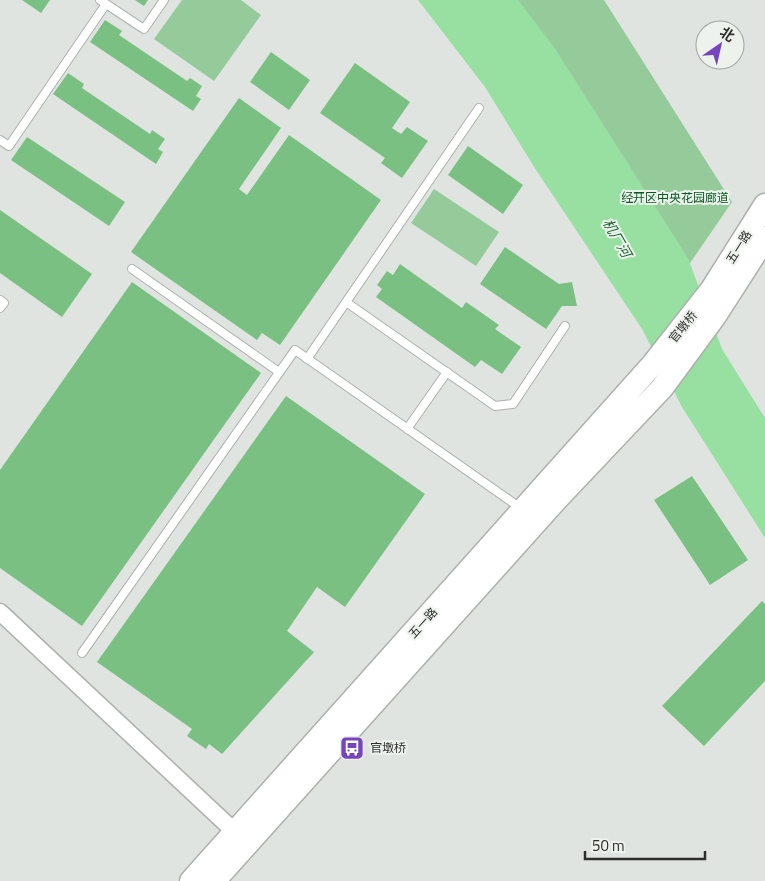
<svg xmlns="http://www.w3.org/2000/svg" width="765" height="881" font-family="'Titillium Web','Noto Sans SC',sans-serif">
	<style>
		.green { fill: #95ca9b }
		.water { fill: #98e0a1 }
		.building { fill: #79c082 }
		.lines { fill: none; stroke-linecap: round; stroke-linejoin: round }
		.lane-casing { stroke: #acb1ad; stroke-width: 10 }
		.street-casing { stroke: #acb1ad; stroke-width: 19 }
		.secondary-casing { stroke: #acb1ad; stroke-width: 25 }
		.lane { stroke: #fff; stroke-width: 8 }
		.street { stroke: #fff; stroke-width: 16 }
		.secondary { stroke: #fff; stroke-width: 22 }
		.labels { text-anchor: middle; stroke-width: 4; stroke-linejoin: round; paint-order: stroke }
		.park-label { font-size: 12px; fill: #095a21; stroke: #edf2ed }
		.street-label { font-size: 12px; fill: #2c2e2c; stroke: #edf2ed }
		.poi-label { font-size: 12px; fill: #2c2e2c; stroke: #edf2ed; text-anchor: start }
		.water-label { font-size: 14px; font-style: italic; fill: #1c662d; stroke: #edf2ed }
	</style>
	<rect width="100%" height="100%" fill="#e0e4e0"/>
	<!-- green -->
	<path class="green" d="M182,0H241L261,15L214,81L154,39Z
		M490,0H604L732,202L675,285Z
		M434,189L499,232L476,266L411,223Z"/>
	<!-- water -->
	<path class="water" d="M418,0H518L554,47L688,258L722,349L765,418V538L682,407L642,329L536,170L485,87Z"/>
	<!-- building -->
	<path class="building" d="M22,0H50L41,13Z
		M135,0H148L144,6Z
		M105,20L122,31L119,35L187,81L190,78L202,86L196,96L201,99L193,111L90,42Z
		M271,52L310,80L289,110L250,82Z
		M355,63L410,102L392,128L401,134L407,127L428,141L402,178L381,163L385,158L320,113Z
		M68,73L84,84L82,88L150,134L152,130L165,139L158,149L163,152L156,164L53,94Z
		M239,98L281,128L239,189L247,195L289,135L381,200L280,345L262,333L257,340L131,252Z
		M27,137L125,202L109,226L11,160Z
		M468,146L523,185L503,214L448,175Z
		M0,210L92,274L62,317L0,273Z
		M505,247L559,284L572,282L577,306H562L546,329L480,284Z
		M400,264L462,308L466,302L499,325L495,329L521,347L502,374L481,360L475,367L376,297L382,289L377,285L387,271L393,275Z
		M132,282L261,373L82,626L0,568V470Z
		M286,396L425,494L345,607L317,587L287,631L314,652L222,754L209,744L206,749L187,736L192,729L97,662Z
		M692,476L748,560L710,585L654,500Z
		M762,601L765,604V681L704,746L662,706Z"/>
	<g class="lines">
		<!-- lane casing -->
		<g class="lane-casing">
			<path id="lane" d="M100,0L144,29L164,0
				M0,140L9,146L106,4
				M132,269L279,372
				M0,300L4,303L0,308
				M346,302L495,406L513,404L565,326
				M307,359L479,108
				M407,429L447,372
				M82,653L295,350L522,509"/>
		</g>
		<!-- street casing -->
		<g class="street-casing">
			<path id="street" d="M0,612L235,832"/>
		</g>
		<!-- secondary casing -->
		<g class="secondary-casing">
			<path id="secondary" d="M191,881L653,364L712,289L765,205
				M214,881L556,500L662,388L715,316L765,238"/>
		</g>
		<!-- lane -->
		<use href="#lane" class="lane"/>
		<!-- street -->
		<use href="#street" class="street"/>
		<!-- secondary -->
		<use href="#secondary" class="secondary"/>
	</g>
	<!-- icons -->
	<defs>
		<g id="bus-square" transform="scale(1.25)"><rect x="-9" y="-9" width="18" height="18" rx="4" fill="#7445bd" stroke="#edf2ed"/><path d="M-5-6H5V4H4V6H2V4H-2V6H-4V4H-5ZM-3.5-4V0h7V-4ZM-3.5 1.2v1.5H-2V1.2ZM2 1.2v1.5H3.5V1.2Z" fill="#fff"/></g>
	</defs>
	<g fill-rule="evenodd">
		<use href="#bus-square" x="352" y="748"/>
	</g>
	<g class="labels">
		<!-- park labels -->
		<g class="park-label">
			<text x="675" y="202">经开区中央花园廊道</text>
		</g>
		<!-- street labels -->
		<g class="street-label">
			<text transform="translate(739 247) rotate(-58)" y="4">五一路</text>
			<text transform="translate(683 327) rotate(-51)" y="4">官墩桥</text>
			<text transform="translate(423 623) rotate(-48)" y="4">五一路</text>
		</g>
		<!-- poi labels -->
		<g class="poi-label">
			<text x="370" y="752">官墩桥</text>
		</g>
		<!-- water labels -->
		<g class="water-label">
			<text transform="translate(617 238) rotate(60)" y="5">机厂河</text>
		</g>
	</g>
	<!-- north arrow -->
	<g transform="translate(720 45) rotate(34)"><circle r="24" fill="#edf2ed" stroke="#a0a4a0"/>
	<path d="M0-4L9 19L0 12L-9 19Z" fill="#7445bd"/>
	<text y="-8" font-size="14" font-weight="bold" text-anchor="middle" fill="#2c2e2c">北</text>
	</g>
	<!-- scale -->
	<path d="M585 851v8h120v-8" fill="none" stroke="#2c2e2c" stroke-width="2.5"/>
	<text x="592" y="851" font-size="15" fill="#2c2e2c" stroke="#edf2ed" stroke-width="4" paint-order="stroke">50 m</text>
</svg>
